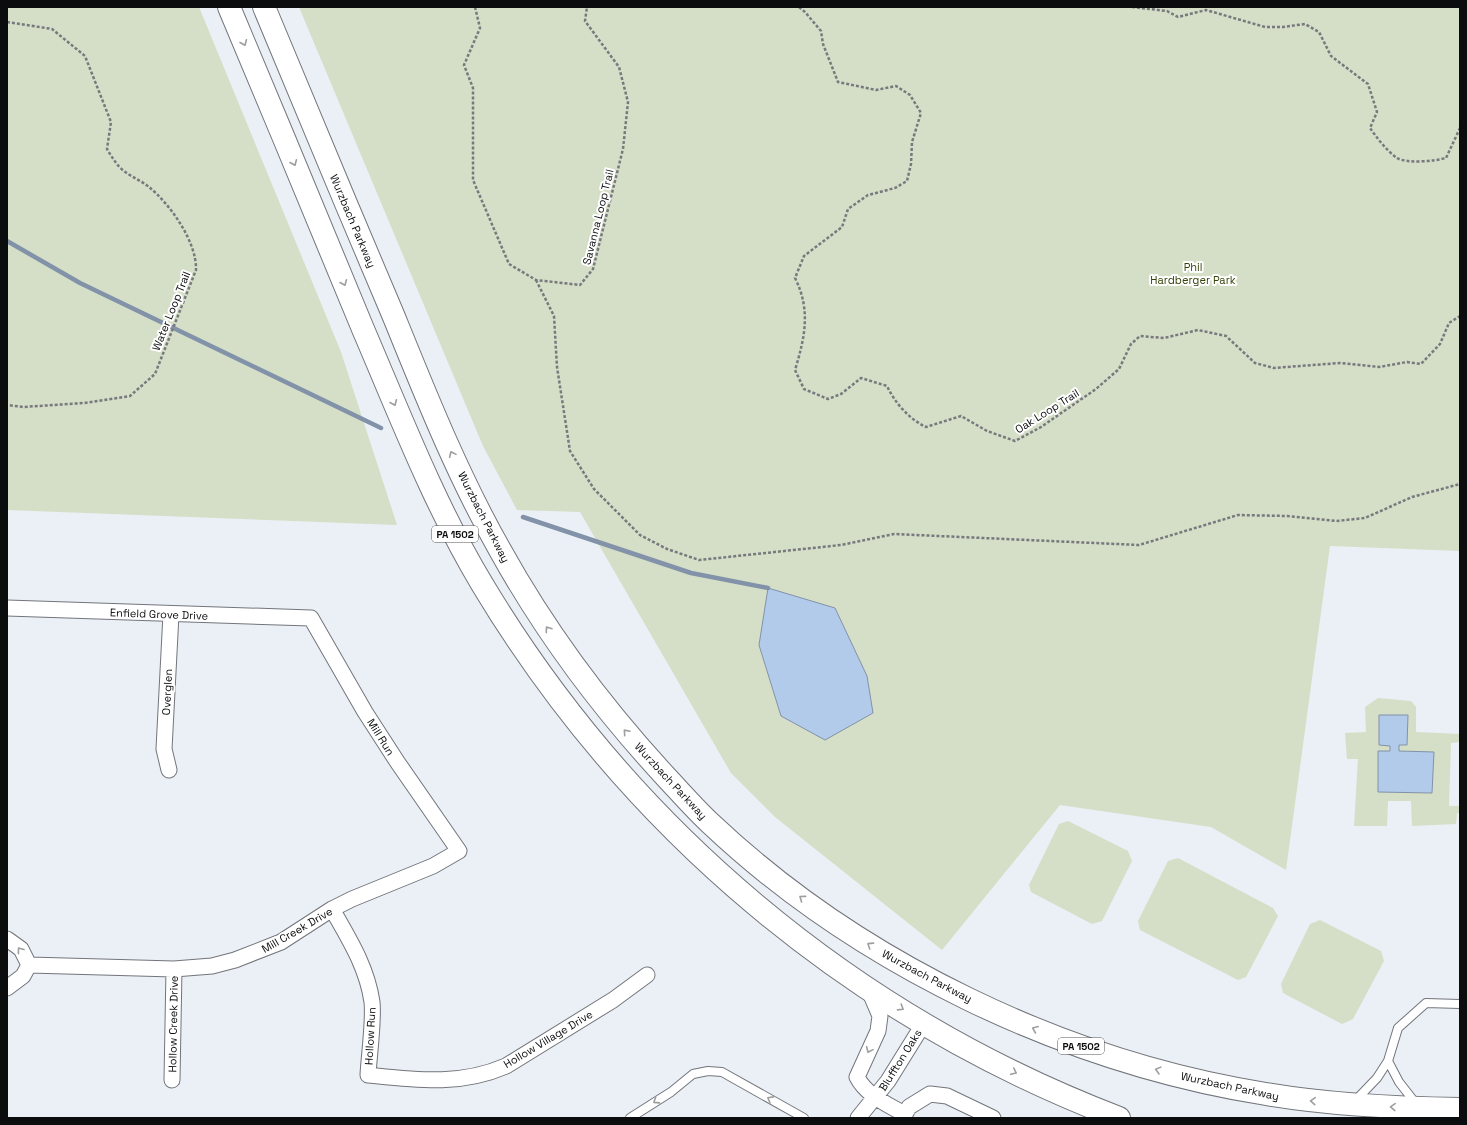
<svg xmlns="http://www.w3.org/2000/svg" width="1467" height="1125" font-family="'Space Grotesk',sans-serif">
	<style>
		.green { fill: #d5dec6 }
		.water { fill: #b3cbeb; stroke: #8192a9 }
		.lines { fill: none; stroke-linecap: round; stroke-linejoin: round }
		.stream { stroke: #8192a9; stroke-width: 4.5 }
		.service-casing { stroke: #72757b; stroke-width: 10 }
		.minor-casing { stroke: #72757b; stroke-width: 17 }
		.motorway-casing { stroke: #72757b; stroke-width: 24 }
		.path { stroke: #77797e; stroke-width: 2.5; stroke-dasharray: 3 2; stroke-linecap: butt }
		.service { stroke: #fff; stroke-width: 8 }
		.minor { stroke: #fff; stroke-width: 15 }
		.motorway { stroke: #fff; stroke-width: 22 }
		.oneway { stroke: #9d9e9f }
		.labels { text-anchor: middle; stroke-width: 4; stroke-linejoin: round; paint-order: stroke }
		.shield { fill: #fff; stroke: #545556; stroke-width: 1 }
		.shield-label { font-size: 10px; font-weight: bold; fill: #0b0c0e }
		.street-label { font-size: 11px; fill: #0b0c0e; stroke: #fff }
		.park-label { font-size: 11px; fill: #344307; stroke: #fff }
	</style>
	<rect width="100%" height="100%" fill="#ebeff6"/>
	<!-- green -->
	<path class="green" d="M7,7H199L341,352L397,525L7,510Z
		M299,7H1460V551L1330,546L1286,870L1211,827L1060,805L942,950L775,817L731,773L580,512L517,510L483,446Z
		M1378,698L1411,701L1416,707V732L1460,734V742L1451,743L1449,806H1460V813H1457L1456,824L1412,826L1411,801H1388L1387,826H1354L1358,759H1347L1345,733L1366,732L1365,707Z
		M1068,821L1128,851L1132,861L1102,921L1092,924L1031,892L1029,885L1059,824Z
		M1178,858L1273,908L1278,916L1246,977L1238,980L1140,930L1138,921L1168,861Z
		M1320,920L1381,951L1384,961L1353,1019L1342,1024L1283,993L1281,984L1310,924Z"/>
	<!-- water -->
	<path class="water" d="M768,588L835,608L867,676L873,713L825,740L781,716L759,645Z
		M1379,715H1408L1407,745H1399V751L1434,752L1432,793L1378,792V751H1390V746L1379,745Z"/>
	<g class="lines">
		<!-- stream -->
		<path class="stream" d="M7,241L80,283L381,428
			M523,517L691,573L768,588"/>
		<!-- service casing -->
		<g class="service-casing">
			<path id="service" d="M1388,1061L1399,1082L1417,1105
				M1354,1102L1377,1078L1388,1061L1398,1028L1426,1003L1460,1004
				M630,1118L671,1092L693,1074L708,1071L722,1072L804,1118"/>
		</g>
		<!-- minor casing -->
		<g class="minor-casing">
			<path id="minor" d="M7,608L311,618L365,712L398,763L459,851L433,866L352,899L332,909L281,942L235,960L212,966L174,969L29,965
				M169,770L164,749L171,614
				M332,909C349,939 367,967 372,1002C374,1021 369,1055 368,1075C417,1080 460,1086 506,1066L613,1000L647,975
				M7,939L21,949L29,965
				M7,988L23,976L29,965
				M868,988L880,1016L878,1031L857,1077C866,1095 887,1104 904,1114
				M172,1080L174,969
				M858,1118L888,1081L924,1023
				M903,1118L909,1107L930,1094L947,1096L993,1118"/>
		</g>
		<!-- motorway casing -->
		<g class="motorway-casing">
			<path id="motorway" d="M229,7C274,114 319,222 363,329C400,415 434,504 482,584C629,829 852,1016 1119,1118
				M264,7C307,110 350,214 394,317C426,396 458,476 500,550C546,633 603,709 667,778C681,793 695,809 710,823C858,963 1065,1062 1266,1094C1330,1105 1395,1108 1460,1109"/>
		</g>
		<!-- path -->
		<path class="path" d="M475,7L480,28L464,65L473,88V180L509,264L536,280L580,285L593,269L623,149L628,102L619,67L585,21L587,7
			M799,7L805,12L821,31L823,44L838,82L876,90L896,86L910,95L921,113L912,142L911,164L907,181L895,188L868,195L848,209L842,227L804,256L795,278C811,310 805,337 795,370L804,389L828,399L841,394L861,378L887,386C895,403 909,419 926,427L961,416L987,431L1015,441L1041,427L1096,389L1119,369L1131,344L1140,336L1164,338L1198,330L1226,336L1255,363L1274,368L1340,363L1379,367L1407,362L1421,364L1440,344L1449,323L1460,316
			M1132,7L1167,11L1178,17L1206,10L1265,27H1283L1305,24L1319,32L1331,56L1368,84L1377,112L1370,128C1377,138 1387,151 1397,158C1407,164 1435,161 1446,158L1460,128
			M7,22L52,29L85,56L111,122L107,149C110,154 113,159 117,164C124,174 139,179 149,187C170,204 197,242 196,270L155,374L130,396L84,403L23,407L7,405
			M536,280L554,316L557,367L570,451L594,489L640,535L667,549L699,560L841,545L894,534L1139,545L1238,515L1287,516L1336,521L1365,518L1412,497L1460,484"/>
		<!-- service -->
		<use href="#service" class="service"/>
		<!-- minor -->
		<use href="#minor" class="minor"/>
		<!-- motorway -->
		<use href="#motorway" class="motorway"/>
	</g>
	<!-- one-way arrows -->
	<defs><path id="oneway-chevron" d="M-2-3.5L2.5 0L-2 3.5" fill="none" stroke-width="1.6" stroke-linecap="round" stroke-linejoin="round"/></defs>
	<g class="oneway">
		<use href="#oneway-chevron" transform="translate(244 43) rotate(67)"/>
		<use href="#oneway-chevron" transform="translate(294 163) rotate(67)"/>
		<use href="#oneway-chevron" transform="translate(344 283) rotate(67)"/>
		<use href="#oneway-chevron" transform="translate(394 403) rotate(67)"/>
		<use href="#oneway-chevron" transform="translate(452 454) rotate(-114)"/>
		<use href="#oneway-chevron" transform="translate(548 629) rotate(-124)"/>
		<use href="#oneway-chevron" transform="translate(626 732) rotate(-131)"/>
		<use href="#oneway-chevron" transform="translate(802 898) rotate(-144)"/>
		<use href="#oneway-chevron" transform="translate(870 945) rotate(-147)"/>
		<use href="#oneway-chevron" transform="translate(20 950) rotate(-127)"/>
		<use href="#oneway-chevron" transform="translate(901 1008) rotate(32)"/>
		<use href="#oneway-chevron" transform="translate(1035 1029) rotate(-157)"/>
		<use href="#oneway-chevron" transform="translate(869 1050) rotate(114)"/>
		<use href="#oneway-chevron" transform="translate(1158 1070) rotate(-165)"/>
		<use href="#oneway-chevron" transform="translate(1014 1072) rotate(25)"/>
		<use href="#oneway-chevron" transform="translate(770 1099) rotate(-151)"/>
		<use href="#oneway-chevron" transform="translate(656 1101) rotate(147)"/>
		<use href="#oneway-chevron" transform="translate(1313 1101) rotate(-176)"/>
		<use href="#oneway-chevron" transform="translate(1393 1107) rotate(-178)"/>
	</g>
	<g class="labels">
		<!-- shield labels -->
		<g class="shield">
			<rect x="432" y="526" width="46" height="16" rx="3"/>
			<rect x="1058" y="1038" width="46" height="16" rx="3"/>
		</g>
		<g class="shield-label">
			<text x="455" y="538">PA 1502</text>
			<text x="1081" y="1050">PA 1502</text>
		</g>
		<!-- street labels -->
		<g class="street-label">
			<text transform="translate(598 217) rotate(-76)" y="4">Savanna Loop Trail</text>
			<text transform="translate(353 221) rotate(67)" y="4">Wurzbach Parkway</text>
			<text transform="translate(171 311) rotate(-68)" y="4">Water Loop Trail</text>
			<text transform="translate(1047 411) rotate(-32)" y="4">Oak Loop Trail</text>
			<text transform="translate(484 517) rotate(63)" y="4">Wurzbach Parkway</text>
			<text transform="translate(159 614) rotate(2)" y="4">Enfield Grove Drive</text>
			<text transform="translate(167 692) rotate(-87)" y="4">Overglen</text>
			<text transform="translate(381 737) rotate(58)" y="4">Mill Run</text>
			<text transform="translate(671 781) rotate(47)" y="4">Wurzbach Parkway</text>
			<text transform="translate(297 930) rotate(-30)" y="4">Mill Creek Drive</text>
			<text transform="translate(927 976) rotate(28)" y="4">Wurzbach Parkway</text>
			<text transform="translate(173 1024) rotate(-89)" y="4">Hollow Creek Drive</text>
			<text transform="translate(370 1036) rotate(-87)" y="4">Hollow Run</text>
			<text transform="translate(548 1039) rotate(-31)" y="4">Hollow Village Drive</text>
			<text transform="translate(900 1060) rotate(-58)" y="4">Bluffton Oaks</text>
			<text transform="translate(1230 1086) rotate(12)" y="4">Wurzbach Parkway</text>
		</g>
		<!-- park labels -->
		<g class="park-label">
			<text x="1193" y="271">Phil<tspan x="1193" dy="13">Hardberger Park</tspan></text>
		</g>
	</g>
	<!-- border -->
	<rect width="1467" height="1125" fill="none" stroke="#0b0c0e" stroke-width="16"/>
</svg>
